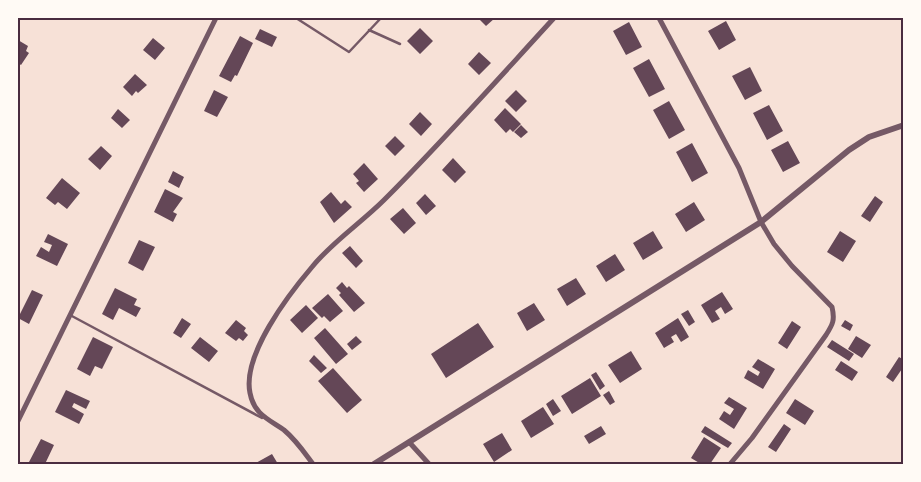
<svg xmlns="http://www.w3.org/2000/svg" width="921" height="482" font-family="Ubuntu,sans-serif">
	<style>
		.building { fill: #644757 }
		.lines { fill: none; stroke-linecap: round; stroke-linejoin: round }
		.service { stroke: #755966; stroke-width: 2.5 }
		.minor { stroke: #755966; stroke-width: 5 }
		.tertiary { stroke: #755966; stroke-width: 6 }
		.neatline { fill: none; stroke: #4a2c40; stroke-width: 2 }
	</style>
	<rect width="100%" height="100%" fill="#f7e1d7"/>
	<!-- building -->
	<path class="building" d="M478,18H495L486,26Z
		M726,21L736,40L719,50L708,31Z
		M629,22L642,47L626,55L613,31Z
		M420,28L433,41L420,54L407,41Z
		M260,29L277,37L272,47L255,39Z
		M240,36L253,43L237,76L235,75L231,82L219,76Z
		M153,38L165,48L155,60L143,50Z
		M18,40L28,46L26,51L29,53L21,65L18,63Z
		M479,52L491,63L479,75L468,64Z
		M649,59L665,89L649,97L633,68Z
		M750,67L762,91L745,100L732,76Z
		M135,74L147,85L138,93L136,91L132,96L123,87Z
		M214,90L228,97L217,117L204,111Z
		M516,90L527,101L516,112L505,101Z
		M669,101L685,130L669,139L653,110Z
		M769,105L783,131L767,140L753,113Z
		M505,108L521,124L513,132L510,129L506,133L494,120Z
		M118,109L130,120L122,128L111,118Z
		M420,112L432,124L421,136L409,124Z
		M521,125L528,132L521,138L514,132Z
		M395,136L405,146L395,156L385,146Z
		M788,141L800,163L783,172L771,150Z
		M692,143L708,173L692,182L676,152Z
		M101,146L112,156L100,170L88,159Z
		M453,158L466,172L455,183L442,170Z
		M364,163L378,179L364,192L356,183L359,181L353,174Z
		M173,171L184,177L179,188L168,182Z
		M62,178L80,193L67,209L58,202L55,205L46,198Z
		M165,189L183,198L173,212L177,214L173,222L154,212Z
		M331,192L341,204L345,200L352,207L334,223L320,202Z
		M425,194L436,206L426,215L416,203Z
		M875,196L883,202L870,222L861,216Z
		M694,202L705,220L686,232L675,214Z
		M403,208L416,223L404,234L390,219Z
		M653,231L663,248L643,260L633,243Z
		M840,231L856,241L843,262L827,252Z
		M48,234L68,244L57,266L36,256L41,247L49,252L52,245L44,242Z
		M139,240L155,247L143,271L128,263Z
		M350,246L363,261L356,268L342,253Z
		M615,254L625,270L606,282L596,266Z
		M576,278L586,294L567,306L557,289Z
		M342,282L347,288L349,286L365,303L354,312L339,295L341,293L336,288Z
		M115,288L137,299L134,305L141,308L136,317L119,308L113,320L102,314Z
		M32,290L43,295L29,324L18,318Z
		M722,292L733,309L725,314L721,307L715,311L720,319L712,323L701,305Z
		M328,294L343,311L330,322L324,316L322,318L312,308Z
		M534,303L545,320L527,331L517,313Z
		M306,305L318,318L302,333L290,320Z
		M688,310L695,322L689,326L681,314Z
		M182,318L191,324L181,338L173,333Z
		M678,318L689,337L681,342L676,334L671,337L674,342L664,348L655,333Z
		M236,320L246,328L244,331L248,335L243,341L239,338L236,341L225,333Z
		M845,320L853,325L850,331L841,326Z
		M792,321L801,327L787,349L778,343Z
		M478,323L494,347L446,378L431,354Z
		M325,328L348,354L336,364L314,338Z
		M356,336L362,342L352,350L347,344Z
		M856,336L871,345L862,358L848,349Z
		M93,337L113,347L102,369L95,366L90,376L77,369Z
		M200,337L218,351L209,362L191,348Z
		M832,340L854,354L849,361L827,347Z
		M631,351L642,369L620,383L608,365Z
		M314,355L327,368L321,373L309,361Z
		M899,357L904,360V366L893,382L886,377Z
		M758,359L775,369L763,389L744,378L748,370L758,376L760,372L752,367Z
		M841,361L858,372L852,381L835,370Z
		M333,368L362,400L347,413L318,381Z
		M596,372L605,386L600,390L591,375Z
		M590,378L601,396L572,414L561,396Z
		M66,390L90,401L86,409L74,403L72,407L84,414L79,424L55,412Z
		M609,391L615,402L610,405L603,395Z
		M729,397L747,408L734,429L719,419L724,411L730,415L734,409L724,403Z
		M553,399L561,411L553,416L546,404Z
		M795,399L814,411L805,425L786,413Z
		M543,407L554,424L531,438L521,421Z
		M784,424L791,429L776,452L768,447Z
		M601,426L606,434L589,444L584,436Z
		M705,426L732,443L728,448L701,432Z
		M502,433L512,450L494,462L483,444Z
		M704,437L721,448L710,464H701L691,458Z
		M41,439L54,445L45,464H35L29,462Z
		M272,454L278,464H254Z"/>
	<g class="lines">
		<!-- service -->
		<path class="service" d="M296,18L349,52L381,18
			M369,30L400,44
			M70,315L262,418"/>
		<!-- minor -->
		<path class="minor" d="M659,18L739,168L761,222L774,244L792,266L832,307C835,320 833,324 826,335L752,438L730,464
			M18,421L216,18
			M409,442L429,464
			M313,464C304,452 296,440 284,430C268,419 254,414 250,393C242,355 289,294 312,267C332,242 361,223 384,200C443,141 498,79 554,18"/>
		<!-- tertiary -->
		<path class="tertiary" d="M374,464L761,222L849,150L869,137L904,125"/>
	</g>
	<!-- border -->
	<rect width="921" height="482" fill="none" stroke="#fffaf5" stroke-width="38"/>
	<rect x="19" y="19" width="883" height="444" class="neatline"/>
</svg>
